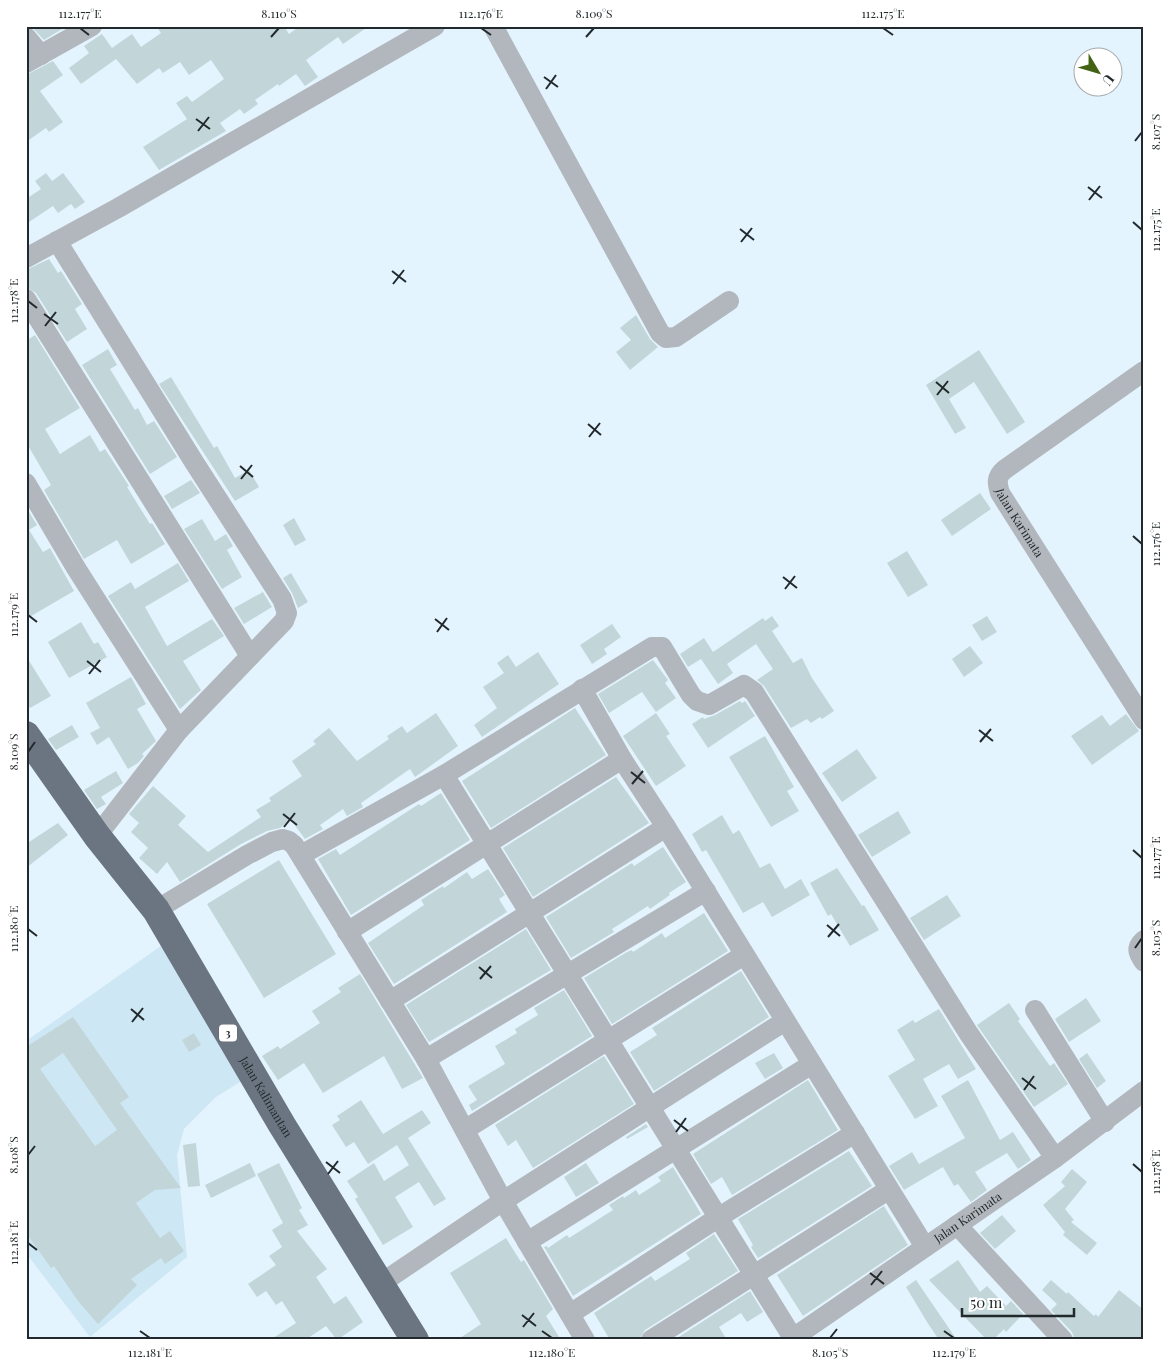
<svg xmlns="http://www.w3.org/2000/svg" width="1170" height="1366" font-family="'Playfair Display',serif">
	<style>
		.built { fill: #cee7f4 }
		.building { fill: #c2d6d9; fill-rule: evenodd }
		.lines { fill: none; stroke-linecap: round; stroke-linejoin: round }
		.minor { stroke: #b2b7bd; stroke-width: 20 }
		.highway { stroke: #6a7581; stroke-width: 28 }
		.ticks { fill: none; stroke: #22292c; stroke-width: 2 }
		.labels { text-anchor: middle; stroke-width: 4.5; stroke-linejoin: round; paint-order: stroke }
		.shield { fill: #fff; stroke: #64696b; stroke-width: 1 }
		.shield-label { font-size: 11px; font-weight: bold; fill: #22292c }
		.street-label { font-size: 12px; fill: #22292c; stroke: #fff }
		.neatline { fill: none; stroke: #22292c; stroke-width: 2 }
		.ticks-label { font-size: 12px; text-anchor: middle; fill: #22292c }
	</style>
	<rect width="100%" height="100%" fill="#e3f4fe"/>
	<!-- built -->
	<path class="built" d="M168,941L248,1077L216,1097L184,1129L177,1155L187,1257L90,1337L26,1253V1041Z"/>
	<!-- building -->
	<path class="building" d="M31,26H67L44,40Z
		M156,26H284L289,34L300,26H369L343,44L338,37L306,60L318,77L305,86L296,74L279,86L278,84L255,100L258,104L244,114L240,109L220,123L226,131L159,170L143,147L187,119L176,103L187,96L192,102L224,79L211,60L189,75L180,62L163,73L159,68L137,84L116,59L81,84L69,68L89,53L84,46L102,34L112,48L132,34L141,47L161,33Z
		M53,61L63,75L40,91L63,122L49,132L46,128L26,142V75Z
		M46,173L52,181L63,173L85,202L75,209L71,204L58,213L53,206L26,224V199L41,189L35,181Z
		M49,259L58,273L61,271L82,304L75,309L87,329L67,342L36,293L26,287V270Z
		M636,315L650,339L658,347L630,370L616,352L631,340L620,328Z
		M35,335L80,408L45,429L60,454L90,435L100,452L105,449L129,486L127,487L150,524L152,523L165,544L131,564L117,540L84,559L44,490L51,485L26,442V341Z
		M108,349L117,365L110,369L135,410L138,408L147,425L154,421L177,457L150,474L82,365Z
		M979,350L1025,422L1007,434L974,382L949,399L966,428L955,434L926,385Z
		M171,377L214,448L217,446L235,478L249,470L259,487L235,501L159,384Z
		M191,480L200,493L172,509L164,496Z
		M980,493L991,509L952,536L941,520Z
		M29,512L37,525L29,530L43,552L50,548L74,591L26,619V514Z
		M294,518L306,540L295,546L283,525Z
		M202,519L215,541L226,534L233,546L227,550L242,577L222,589L184,529Z
		M907,551L928,585L908,597L887,563Z
		M178,563L189,581L145,607L167,646L212,619L224,636L183,661L201,690L180,709L108,596L131,582L135,589Z
		M291,573L308,602L298,608L292,593L283,578Z
		M263,592L272,607L244,624L234,608Z
		M772,616L779,626L772,631L793,663L802,658L812,678L834,711L822,719L820,717L811,723L807,719L791,728L764,686L757,680L773,669L756,644L727,664L733,673L718,684L701,659L688,667L680,654L704,638L713,652L763,618L765,621Z
		M987,616L997,632L982,641L972,625Z
		M81,622L94,644L98,642L107,657L69,678L48,642Z
		M612,624L621,637L604,649L607,654L592,664L580,645Z
		M970,646L983,663L964,677L952,659Z
		M538,652L559,684L482,737L474,725L497,708L483,687L504,673L497,663L508,655L516,667Z
		M26,656L51,696L30,708L26,702Z
		M653,660L668,680L665,683L676,698L656,712L642,692L609,713L598,694Z
		M131,677L146,704L137,709L156,741L142,754L144,756L138,763L128,769L109,737L97,745L90,733L100,728L86,703Z
		M740,701L742,703L745,701L755,716L708,748L692,724L703,717L704,719L715,715Z
		M575,708L606,755L491,828L462,781Z
		M436,713L458,746L415,777L410,769L361,803L363,807L347,816L343,809L320,825L323,829L305,839L291,820L280,828L267,831L241,844L180,882L167,862L157,874L139,858L148,848L131,832L139,823L129,814L153,786L186,816L178,825L208,852L261,817L256,810L271,801L269,798L302,776L292,761L316,744L313,741L329,728L357,761L389,739L387,736L402,726L407,733Z
		M656,713L670,734L666,736L686,766L656,786L623,736Z
		M1126,714L1139,731L1092,765L1071,736L1102,715L1110,726Z
		M72,725L79,737L56,750L48,739Z
		M765,736L794,787L787,791L799,811L771,827L729,757Z
		M857,749L877,778L842,802L822,773Z
		M116,771L123,783L101,797L106,804L97,809L84,790Z
		M616,777L649,823L533,897L503,848Z
		M441,793L470,840L351,915L318,859L336,849L340,855L419,804L421,806Z
		M898,811L911,833L872,857L858,835Z
		M722,815L733,834L739,830L760,868L770,863L785,889L801,879L810,895L772,917L763,902L743,913L706,850L702,852L692,834Z
		M58,823L68,835L26,868V844Z
		M663,847L686,882L669,893L670,895L650,909L648,906L612,929L614,932L571,958L546,917L632,863L634,866Z
		M279,860L336,954L264,998L207,904Z
		M837,868L862,906L864,905L879,930L850,946L831,914L828,916L810,883Z
		M488,869L505,895L499,899L507,912L394,984L368,943L424,905L421,900L443,886L444,888L467,872L472,879Z
		M947,895L961,916L924,940L910,918Z
		M704,913L728,951L612,1024L584,978L627,952L632,950L633,952L662,933L665,938Z
		M526,929L551,970L429,1042L406,1005Z
		M741,971L769,1017L654,1091L630,1052L657,1035L652,1028Z
		M360,974L423,1078L402,1089L384,1056L323,1093L304,1063L278,1080L262,1056L278,1046L280,1049L320,1023L312,1011L341,992L338,988Z
		M564,990L592,1036L472,1111L469,1105L477,1100L468,1086L505,1064L495,1046L517,1033L515,1029L538,1015L534,1008Z
		M1086,998L1101,1021L1069,1042L1055,1019Z
		M1009,1003L1020,1019L1018,1021L1050,1066L1054,1063L1068,1084L1034,1107L977,1025Z
		M939,1009L976,1069L958,1079L949,1064L923,1079L938,1106L915,1119L888,1076L915,1060L897,1030L913,1020L915,1023Z
		M73,1017L129,1097L120,1103L181,1188L155,1190L136,1203L160,1238L170,1231L184,1251L165,1264L161,1258L131,1279L137,1285L98,1324L78,1301L54,1266L51,1268L26,1233V1047ZM63,1053L117,1130L95,1146L40,1069Z
		M194,1033L201,1045L189,1052L182,1040Z
		M774,1053L783,1068L765,1079L755,1063Z
		M1087,1053L1106,1081L1097,1088L1079,1059Z
		M604,1056L634,1104L533,1168L516,1140L508,1146L495,1125Z
		M808,1080L838,1130L732,1195L722,1177L711,1184L693,1154Z
		M968,1080L1000,1140L1013,1132L1031,1160L1018,1169L1007,1153L975,1172L987,1190L971,1202L958,1184L954,1186L943,1167L904,1190L889,1166L912,1152L919,1164L965,1138L941,1096Z
		M361,1100L383,1134L422,1110L431,1123L408,1138L446,1199L434,1206L419,1182L395,1197L413,1227L383,1245L355,1199L358,1197L347,1181L374,1163L384,1181L409,1165L397,1145L368,1164L354,1142L346,1147L332,1125L340,1120L337,1116Z
		M646,1124L648,1127L627,1139L626,1137Z
		M196,1143L200,1186L188,1187L183,1145Z
		M849,1151L872,1186L758,1258L751,1247L753,1245L738,1219Z
		M250,1163L256,1176L211,1198L205,1185Z
		M279,1163L302,1208L299,1210L308,1225L297,1231L327,1269L316,1277L334,1304L346,1296L363,1322L337,1340L326,1326L305,1340H270L296,1323L282,1301L276,1305L266,1291L257,1297L248,1284L276,1265L269,1256L282,1247L272,1230L283,1223L257,1174Z
		M586,1163L599,1183L576,1197L564,1177Z
		M673,1167L701,1214L573,1296L544,1247L547,1246L548,1248L567,1235L569,1238L613,1210L609,1205L623,1196L624,1198L636,1190L639,1195L661,1181L658,1177Z
		M1072,1169L1087,1182L1065,1209L1074,1220L1071,1222L1097,1243L1087,1255L1063,1235L1065,1232L1043,1205L1065,1186L1061,1182Z
		M884,1206L908,1245L803,1316L777,1275Z
		M1002,1215L1016,1231L995,1249L980,1233Z
		M714,1234L738,1271L645,1330L639,1340H610L594,1313L651,1276L655,1281L690,1259L686,1253Z
		M506,1238L521,1262L524,1260L553,1309L546,1316L561,1340H457L481,1324L450,1273Z
		M958,1260L980,1292L987,1286L1006,1306L1011,1301L1023,1314L1006,1332L1004,1329L993,1340H987L929,1280Z
		M916,1280L957,1340H939L927,1322L906,1287Z
		M1051,1280L1067,1294L1068,1292L1094,1316L1096,1314L1098,1317L1119,1290L1144,1310V1340H1075L1072,1332L1051,1310L1057,1304L1042,1290Z
		M750,1291L763,1312L747,1322L741,1313L719,1327L727,1340H674Z"/>
	<g class="lines">
		<!-- minor -->
		<g class="minor">
			<path d="M493,26L660,333L666,338L676,337L729,301"/>
			<path d="M26,37L41,55"/>
			<path d="M26,63L92,26"/>
			<path d="M57,241L194,462L282,599L287,613L284,621L179,730L97,836"/>
			<path d="M26,258L118,208L435,26"/>
			<path d="M26,299L250,656"/>
			<path id="s1" d="M1144,371L1004,470C996,477 997,483 1000,493L1144,720"/>
			<path d="M26,483L76,568L179,730"/>
			<path d="M444,775L793,1338"/>
			<path d="M666,827L925,1247"/>
			<path d="M301,855L444,775L652,647H662L691,695L697,701L709,705L744,685L754,692L969,1034L1055,1158"/>
			<path d="M156,910L247,855L272,842L283,839L289,841L294,845L426,1059L503,1201L585,1340"/>
			<path d="M347,932L622,759"/>
			<path d="M1144,940C1135,948 1138,953 1144,962"/>
			<path d="M390,1001L666,827L622,759L582,689"/>
			<path d="M1035,1010L1105,1122"/>
			<path d="M426,1059L706,891"/>
			<path d="M466,1129L744,955"/>
			<path d="M957,1225L1063,1340"/>
			<path d="M527,1242L812,1064"/>
			<path d="M380,1284L503,1201L785,1021"/>
			<path d="M570,1314L719,1217L855,1133"/>
			<path d="M651,1340L888,1190"/>
			<path id="s2" d="M790,1340L1055,1158L1144,1091"/>
		</g>
		<!-- highway -->
		<path class="highway" id="s3" d="M26,735L97,836L156,910L282,1125L415,1340"/>
	</g>
	<!-- ticks -->
	<path class="ticks" d="M80,28L89,35M481,28L491,35M883,28L893,35M271,37L279,28M586,37L594,28M544,77L558,87M546,89L556,75M196,119L210,129M198,131L209,117M1135,141L1142,132M1088,187L1102,198M1089,200L1100,186M1133,222L1142,230M740,229L754,240M741,242L752,228M392,271L406,282M393,284L404,270M28,301L37,308M44,314L58,324M45,326L56,312M936,382L949,393M937,395L948,381M588,424L601,435M589,437L600,423M240,466L253,477M241,479L252,465M1133,536L1142,544M783,577L797,588M785,589L795,576M28,615L37,622M435,619L449,630M437,632L447,618M87,661L101,672M89,674L100,660M979,730L993,741M980,742L991,729M28,752L35,742M631,772L645,783M632,784L643,771M283,814L297,825M284,827L295,813M1133,850L1142,858M827,925L840,936M28,929L37,936M828,937L839,924M1135,948L1142,938M479,967L492,978M480,979L491,966M131,1009L144,1020M132,1022L143,1008M1022,1078L1036,1089M1024,1090L1034,1076M674,1120L688,1131M676,1132L686,1118M28,1155L35,1146M326,1162L340,1173M1133,1164L1142,1172M328,1174L338,1161M28,1243L37,1250M870,1273L884,1284M871,1285L882,1271M522,1315L536,1326M523,1327L534,1313M140,1331L150,1338M542,1331L552,1338M944,1331L954,1338M830,1338L837,1329"/>
	<g class="labels">
		<!-- shield labels -->
		<rect class="shield" x="219" y="1024.5" width="18" height="17" rx="4"/>
		<g class="shield-label">
			<text x="228" y="1037">3</text>
		</g>
		<!-- street labels -->
		<g class="street-label">
			<text dy="4" stroke="none"><textPath href="#s1" startOffset="232">Jalan Karimata</textPath></text>
			<text dy="4" stroke="none"><textPath href="#s3" startOffset="435">Jalan Kalimantan</textPath></text>
			<text dy="4" stroke="none"><textPath href="#s2" startOffset="216">Jalan Karimata</textPath></text>
		</g>
	</g>
	<!-- border -->
	<rect width="1170" height="1366" fill="none" stroke="#ffffff" stroke-width="55"/>
	<!-- north arrow -->
	<g transform="translate(1098 72) rotate(128)"><circle r="24" fill="#ffffff" stroke="#a7a9ab"/>
	<path d="M0-4L9 19L0 12L-9 19Z" fill="#446214"/>
	<text y="-8" font-size="14" font-weight="bold" text-anchor="middle" fill="#22292c">U</text>
	</g>
	<!-- scale -->
	<path d="M962 1308v8h112v-8" fill="none" stroke="#22292c" stroke-width="2.5"/>
	<text x="970" y="1308" font-size="15" fill="#22292c" stroke="#ffffff" stroke-width="4" paint-order="stroke">50 m</text>
	<rect x="28" y="28" width="1114" height="1310" class="neatline"/>
	<g class="ticks-label">
		<text x="80" y="18">112.177°E</text>
		<text x="279" y="18">8.110°S</text>
		<text x="481" y="18">112.176°E</text>
		<text x="594" y="18">8.109°S</text>
		<text x="883" y="18">112.175°E</text>
		<text transform="translate(1156 132) rotate(-90)" y="4">8.107°S</text>
		<text transform="translate(1156 230) rotate(-90)" y="4">112.175°E</text>
		<text transform="translate(14 301) rotate(-90)" y="4">112.178°E</text>
		<text transform="translate(1156 544) rotate(-90)" y="4">112.176°E</text>
		<text transform="translate(14 615) rotate(-90)" y="4">112.179°E</text>
		<text transform="translate(14 752) rotate(-90)" y="4">8.109°S</text>
		<text transform="translate(1156 858) rotate(-90)" y="4">112.177°E</text>
		<text transform="translate(14 929) rotate(-90)" y="4">112.180°E</text>
		<text transform="translate(1156 938) rotate(-90)" y="4">8.105°S</text>
		<text transform="translate(14 1155) rotate(-90)" y="4">8.108°S</text>
		<text transform="translate(1156 1172) rotate(-90)" y="4">112.178°E</text>
		<text transform="translate(14 1243) rotate(-90)" y="4">112.181°E</text>
		<text x="150" y="1357">112.181°E</text>
		<text x="552" y="1357">112.180°E</text>
		<text x="830" y="1357">8.105°S</text>
		<text x="954" y="1357">112.179°E</text>
	</g>
</svg>
